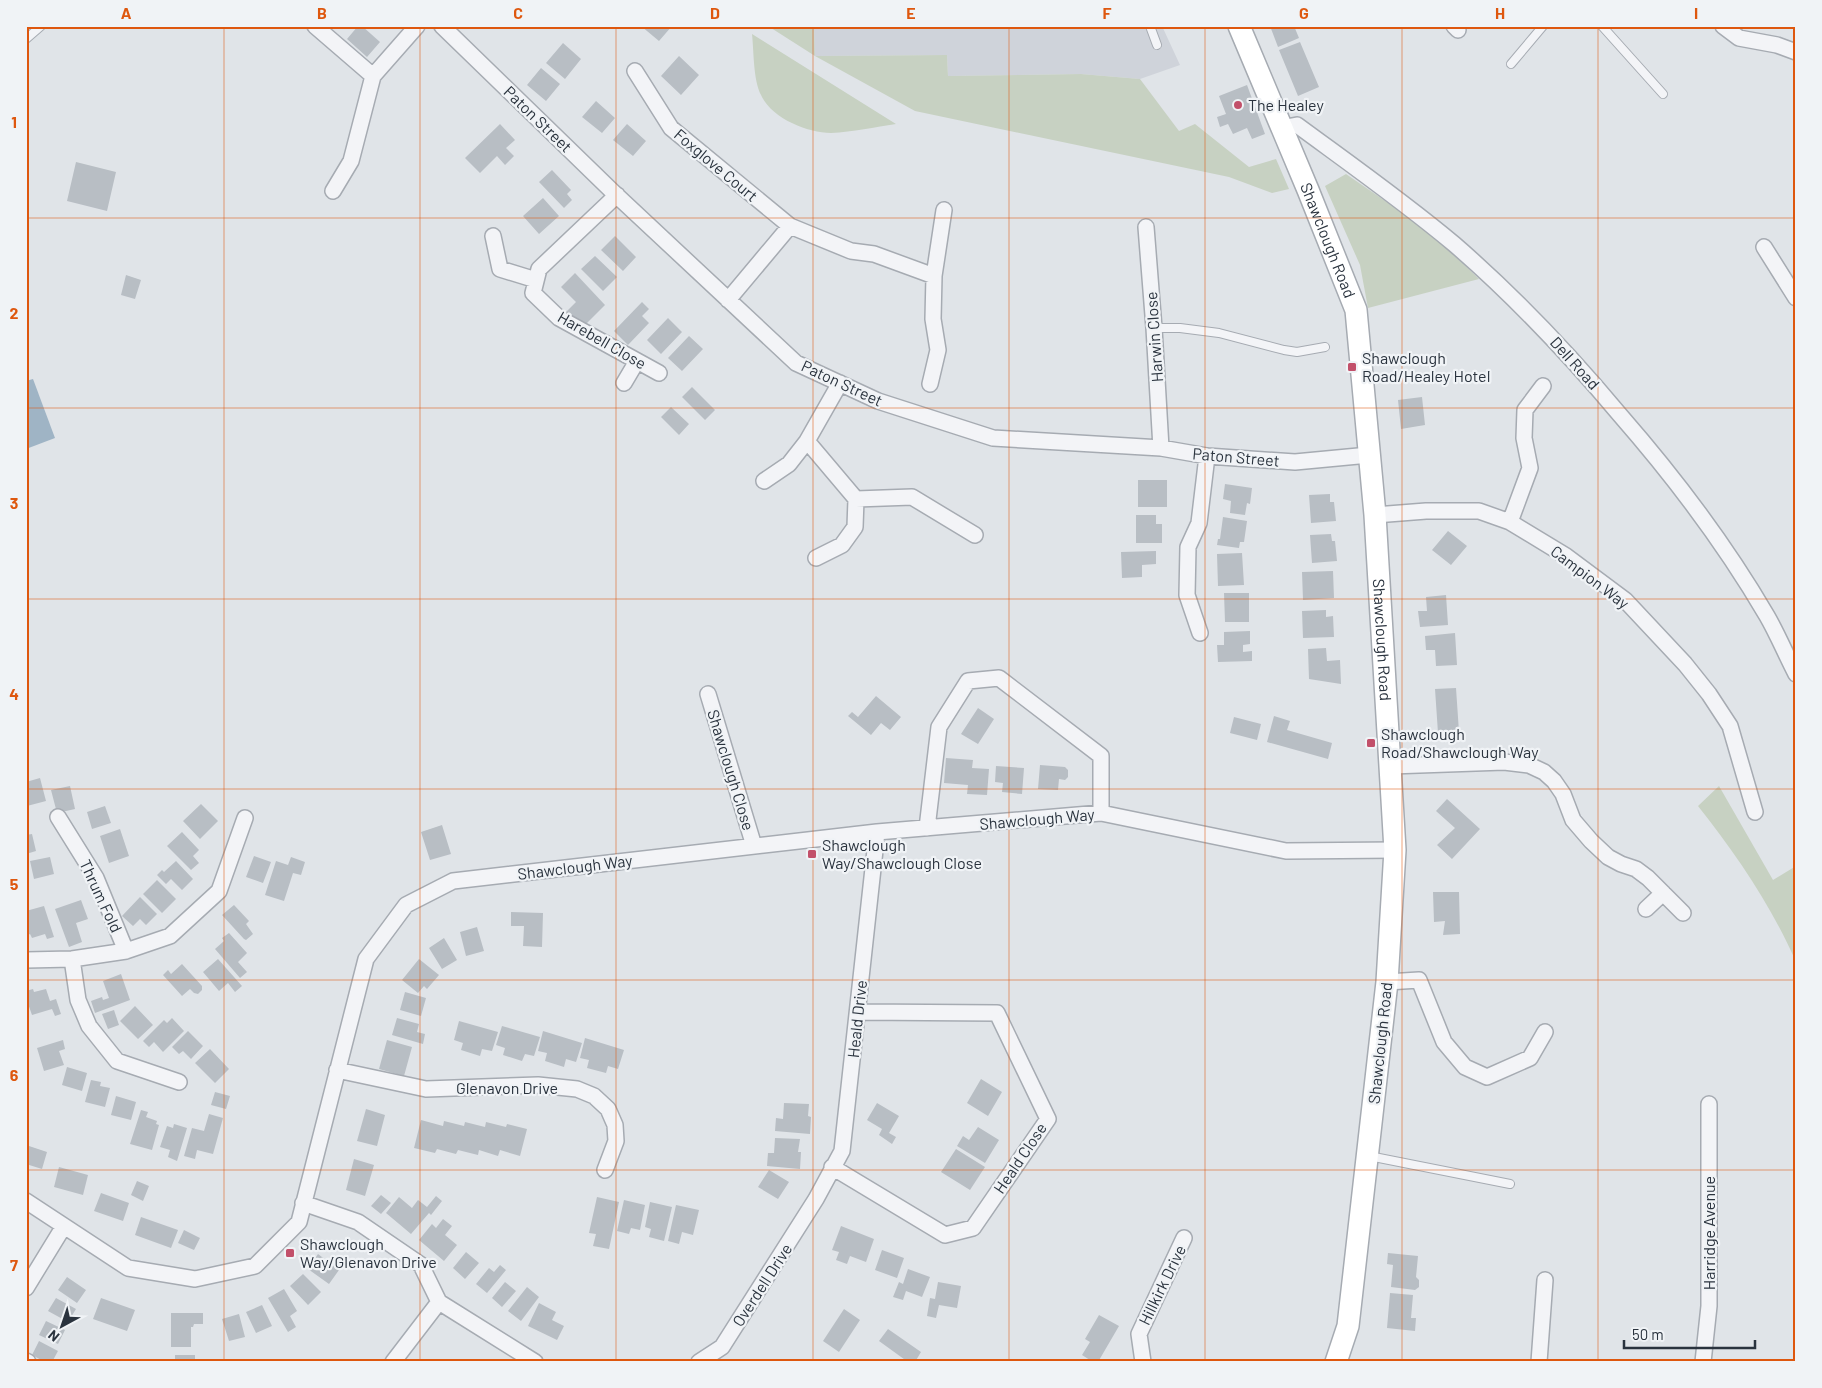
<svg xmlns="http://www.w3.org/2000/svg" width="1822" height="1388" font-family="Barlow,sans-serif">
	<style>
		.built { fill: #cfd3da }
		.green { fill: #c7d1c2 }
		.water { fill: #9fb4c5 }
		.building { fill: #b8bec4 }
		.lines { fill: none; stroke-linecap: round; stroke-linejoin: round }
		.service-casing { stroke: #a6abb2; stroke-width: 10 }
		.minor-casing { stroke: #a6abb2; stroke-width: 18 }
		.secondary-casing { stroke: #a6abb2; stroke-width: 24 }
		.service { stroke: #f3f4f7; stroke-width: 8 }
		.minor { stroke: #f3f4f7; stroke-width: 15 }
		.secondary { stroke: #fff; stroke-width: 21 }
		.grid { fill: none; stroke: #de570e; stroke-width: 1; stroke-opacity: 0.55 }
		.poi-dot { fill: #c2506a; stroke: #f0f3f6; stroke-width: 2 }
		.labels { text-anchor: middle; stroke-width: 4.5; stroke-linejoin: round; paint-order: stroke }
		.poi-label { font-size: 16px; fill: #2a333e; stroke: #f0f3f6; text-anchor: start }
		.street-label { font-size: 16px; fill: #2a333e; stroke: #f0f3f6 }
		.neatline { fill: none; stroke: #de570e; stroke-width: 2 }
		.grid-label { font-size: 16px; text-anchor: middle; font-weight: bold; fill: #de570e }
	</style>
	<rect width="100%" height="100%" fill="#e0e4e8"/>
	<!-- built -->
	<path class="built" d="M814,26H1162L1180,65L1140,79L1081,74L948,76L947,55L815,56Z"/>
	<!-- green -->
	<path class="green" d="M768,26H814L815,56L947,55L948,76L1081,74L1140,79L1179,131L1195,124L1249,167L1276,159L1289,189L1272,193L1229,177L915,111L815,56Z
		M752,34L896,124C875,127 853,132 831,133C807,133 771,118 761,95C753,79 754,52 752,34Z
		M1346,174L1410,218L1446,247L1479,279L1368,308L1360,265L1325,186Z
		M1719,786L1773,880L1796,866V962C1771,905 1736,854 1698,806Z"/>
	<!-- water -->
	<path class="water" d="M33,379L55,438L26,449V381Z"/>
	<!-- building -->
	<path class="building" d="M358,26H362L380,42L367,57L347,39Z
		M641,26H672L659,41Z
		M1270,26H1294L1299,38L1278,47Z
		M1300,42L1319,87L1298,96L1279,50Z
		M563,43L581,59L565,79L546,63Z
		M679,56L699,75L681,95L661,76Z
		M541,68L560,84L546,101L527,85Z
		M1247,85L1265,134L1252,139L1247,128L1233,134L1228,124L1220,127L1217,117L1226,114L1219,96Z
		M596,101L615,118L602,133L582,117Z
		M500,124L515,140L506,148L514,156L505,165L497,156L480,173L465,158Z
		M627,124L646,141L633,156L613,140Z
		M76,162L116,172L107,211L67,201Z
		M552,170L571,190L567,194L572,200L564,208L539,182Z
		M543,198L559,216L539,234L523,216Z
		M615,236L636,257L623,271L601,250Z
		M595,256L617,277L603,291L581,269Z
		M575,273L605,305L583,327L564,314L576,302L561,287Z
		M126,275L141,280L135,299L121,295Z
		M642,302L649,309L642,316L649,323L628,345L614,331Z
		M668,318L682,332L661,354L647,340Z
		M689,336L703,349L682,371L668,358Z
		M692,387L715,410L705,420L682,397Z
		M1422,397L1425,425L1401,429L1398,400Z
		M671,407L689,424L679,435L661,417Z
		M1138,480H1167V507H1138Z
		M1225,484L1252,488L1250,504L1247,503L1245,515L1230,513L1231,501L1223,499Z
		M1330,494V502H1334L1336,521L1311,523L1309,495Z
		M1136,515H1156V524H1162V543H1136Z
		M1223,517L1247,521L1244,542H1240L1239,548L1217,545L1218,539H1220Z
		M1448,531L1467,546L1451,565L1432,550Z
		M1331,534L1332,541H1335L1337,561L1312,563L1310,535Z
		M1156,551V564L1142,565V577L1122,578L1121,552Z
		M1242,553L1244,585L1218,586L1217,554Z
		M1333,571L1334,598L1303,600L1302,572Z
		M1224,593H1249V622H1225Z
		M1446,595L1448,625L1420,627L1418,611H1427L1426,597Z
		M1326,610V617L1333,616L1334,637L1303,638L1302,611Z
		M1250,631V644L1243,645V652L1252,651V661L1218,662L1217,645H1224V632Z
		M1455,633L1457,665L1436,666L1435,650H1426L1425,636Z
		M1326,648L1327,661L1340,660L1341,684L1309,679L1308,649Z
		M1456,688L1459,732L1438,733L1435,689Z
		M876,696L901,717L890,730L881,723L871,735L848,716L852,712L858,717Z
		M978,708L994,719L978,744L961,734Z
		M1274,716L1290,721L1287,730L1332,743L1328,759L1267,742Z
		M1234,717L1261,724L1257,740L1230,733Z
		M946,758L973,760L972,768L989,769L987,795L967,794L968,785L944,783Z
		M1040,765L1065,767L1068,770V777L1065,780L1059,779L1058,790L1038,789Z
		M996,766L1024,768L1022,794L1002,792L1003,783L995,782Z
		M40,778L46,801L27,806L26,782Z
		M70,786L75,809L57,813L51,790Z
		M1447,799L1480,829L1452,859L1437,845L1455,828L1436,811Z
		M201,804L218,821L200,839L183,821Z
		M105,806L111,823L92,829L87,812Z
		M442,825L451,854L430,860L421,832Z
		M120,829L129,856L109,863L100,836Z
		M182,832L199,850L193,856L199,863L191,870L167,846Z
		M32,834L36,851L26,854V835Z
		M254,856L271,862L263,883L246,877Z
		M50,857L54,874L34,879L30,861Z
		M291,857L305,862L301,875L293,873L284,901L265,895L276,861L288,865Z
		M176,861L193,879L182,890L171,879L166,884L157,875L162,870L164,872Z
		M157,880L176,899L162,913L143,894Z
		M1433,892H1459L1460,934L1443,935L1445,921L1434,922Z
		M140,897L157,914L146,925L140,919L133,926L122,916Z
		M81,900L88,919L76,923L82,942L69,947L55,909Z
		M234,905L249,921L246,924L253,934L246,940L244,939L222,915Z
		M44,906L54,937L47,939L45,934L32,938L30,934L26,936V911Z
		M511,912L543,913L542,947L523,946L524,926H511Z
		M477,927L484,951L466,956L460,932Z
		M229,933L247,953L238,962L247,972L240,978L215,949L224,941L222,938Z
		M444,938L457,960L442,969L429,948Z
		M218,959L242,986L235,992L228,983L219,991L203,972Z
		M419,959L439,975L427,989L424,986L418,993L402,980Z
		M182,964L202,986V990L198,994L194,993L190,989L182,996L163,975L168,970L171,974Z
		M121,974L130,1000L95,1013L91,1001L102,997L103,1000L109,998L103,981Z
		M33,989L34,992L46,989L50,1001L56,999L61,1014L55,1016L52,1009L32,1015L26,998V991Z
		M405,992L426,998L421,1016L400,1010Z
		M135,1006L153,1025L138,1039L120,1021Z
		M114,1010L119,1025L108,1029L102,1014Z
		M172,1018L184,1031L163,1052L154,1042L149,1047L143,1041L164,1020L167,1023Z
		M397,1018L419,1024L417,1032L425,1034L423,1044L392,1035Z
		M459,1021L498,1032L492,1051L482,1049L480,1056L461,1050L463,1043L454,1040Z
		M502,1026L540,1037L534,1056L525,1054L522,1061L503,1055L505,1048L496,1045Z
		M188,1031L203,1046L191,1059L183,1051L179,1054L172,1047Z
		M543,1031L582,1043L576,1062L566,1059L564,1067L545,1061L547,1053L538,1051Z
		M585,1038L624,1050L618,1069L608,1066L606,1073L587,1068L589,1060L580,1058Z
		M63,1040L65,1049L59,1051L64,1065L44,1071L37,1048Z
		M387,1040L412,1047L404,1076L379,1069Z
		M210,1049L229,1069L215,1083L195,1063Z
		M67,1067L87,1073L82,1091L62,1085Z
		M981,1079L1002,1092L988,1116L967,1103Z
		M91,1080L101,1082L100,1086L110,1088L105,1107L85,1102Z
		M215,1092L230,1096L226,1109L211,1105Z
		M116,1096L136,1102L131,1120L111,1115Z
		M784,1103L809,1104L808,1116L811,1117L810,1134L775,1131L776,1118L783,1119Z
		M877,1103L899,1116L889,1133L896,1137L892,1144L879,1135L882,1129L867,1120Z
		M366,1109L385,1115L377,1146L357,1141Z
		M141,1110L148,1112L146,1117L157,1121L156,1124L159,1125L152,1150L130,1144Z
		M209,1114L223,1118L213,1154L197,1150L195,1159L184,1156L192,1128L204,1131Z
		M421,1120L443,1126L444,1121L464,1126L465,1122L485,1127L486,1122L506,1127L507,1124L527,1129L520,1156L500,1150L498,1156L479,1150L478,1155L458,1150L456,1154L437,1149L435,1153L414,1148Z
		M174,1124L187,1128L177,1161L168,1157L170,1150L160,1147L167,1126L173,1128Z
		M978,1127L999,1140L985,1163L957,1146L963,1136L969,1140Z
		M775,1138L800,1139L798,1152H801L800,1169L767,1166L768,1153H774Z
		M26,1145L47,1152L42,1169L26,1164Z
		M956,1149L985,1167L970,1190L941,1172Z
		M354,1159L374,1165L365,1196L346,1190Z
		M59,1167L88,1175L83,1195L54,1187Z
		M769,1170L789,1182L778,1199L758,1187Z
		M137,1181L149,1186L143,1201L131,1195Z
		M101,1193L129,1203L123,1221L94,1211Z
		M381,1195L391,1203L381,1214L371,1206Z
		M436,1196L442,1201L431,1215L429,1213L411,1234L386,1213L399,1197L412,1208L418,1200L427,1207Z
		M597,1197L619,1202L609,1249L593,1246L596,1234L589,1233Z
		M624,1200L645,1205L640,1230L631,1228L629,1234L617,1231Z
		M650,1202L672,1207L664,1241L649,1237L651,1229L645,1227Z
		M676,1205L699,1210L693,1235L682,1232L679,1244L668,1241Z
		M141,1217L178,1230L171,1248L135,1235Z
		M443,1219L452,1226L445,1235L457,1245L444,1261L419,1240L432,1224L436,1228Z
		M841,1226L874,1239L866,1262L850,1256L847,1264L836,1260L839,1252L832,1250Z
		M184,1230L200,1238L194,1250L178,1243Z
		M882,1250L904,1258L897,1278L875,1270Z
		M466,1252L479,1263L465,1279L453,1268Z
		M1388,1253L1418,1256L1416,1277L1419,1280V1287L1415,1290L1391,1287L1393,1265L1387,1264Z
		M318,1254L339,1270L329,1284L308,1269Z
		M500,1265L506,1270L487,1293L476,1284L489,1268L494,1272Z
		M908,1269L930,1277L922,1297L906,1291L903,1300L893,1297L899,1282L903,1284Z
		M303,1274L321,1292L308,1305L290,1286Z
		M67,1277L86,1290L77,1303L58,1290Z
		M505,1282L516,1291L502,1307L492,1298Z
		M938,1282L961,1286L957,1308L939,1305L936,1318L927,1316L930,1298L935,1299Z
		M527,1287L539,1297L521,1321L508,1311Z
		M284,1289L297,1311L290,1316L296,1327L288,1332L268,1298Z
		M1390,1293L1413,1295L1411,1318H1416L1415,1331L1387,1328Z
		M56,1298L76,1309L68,1322L48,1311Z
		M101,1298L135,1310L127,1331L93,1319Z
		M539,1303L556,1312L552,1320L564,1326L557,1340L528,1326Z
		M262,1305L272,1326L256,1333L246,1312Z
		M844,1309L860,1320L839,1352L823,1341Z
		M171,1313H203V1324H194L193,1327H191V1347H171Z
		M239,1314L245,1337L229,1341L222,1319Z
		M1099,1315L1119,1326L1098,1362H1093L1082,1355L1090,1342L1085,1339Z
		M46,1321L65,1330L58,1344L39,1335Z
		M888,1329L921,1352L915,1362H908L879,1341Z
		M39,1341L58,1351L52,1362H45L32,1355Z
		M175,1355H195V1362H175Z"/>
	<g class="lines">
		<!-- service casing -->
		<g class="service-casing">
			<path id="service" d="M1150,26L1157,45
				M1602,26L1663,94
				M26,39L41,26
				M1511,64L1543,26
				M1154,328H1180L1219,333L1284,350L1297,352L1325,347
				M1369,1156L1510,1184"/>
		</g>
		<!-- minor casing -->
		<g class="minor-casing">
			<path id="minor" d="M315,26L373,76
				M442,26L613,192L796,363L878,401L993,438L1161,448L1207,456L1295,462L1369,455
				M1454,26L1458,30
				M1723,26L1739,38L1777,45L1796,52
				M635,71L671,128L790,226L851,251L874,254L934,276
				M1281,128L1297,125C1350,164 1404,202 1454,244C1514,296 1569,354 1620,415C1675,478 1725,544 1767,616C1778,635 1786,655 1796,674
				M333,191L351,161L373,76L417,26
				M617,195L539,269L533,293L559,318L659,373
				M1146,227L1154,328L1161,448
				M493,236L500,269L536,280
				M1764,247L1796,298
				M728,300L790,226
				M624,383L637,361
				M840,383L807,441L856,499L912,497L975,535
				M930,384L938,350L933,319L934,276L944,210
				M764,481L789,464L807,441
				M1375,515L1426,511H1479L1510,522L1566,556L1625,600L1685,664L1709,694L1730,726L1755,812
				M1510,522L1530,468L1524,438L1525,410L1543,386
				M816,558L842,545L855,527L856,499
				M1200,633L1187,595L1188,547L1199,523L1207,456
				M708,694L754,846
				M1391,766L1504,762L1529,765L1544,772L1554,781L1563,794L1573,820L1591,841L1608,857L1621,864L1636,869L1648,878L1683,913
				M58,817L96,878L126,951
				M927,828L939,727L968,681L999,678L1101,756V813
				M1646,909L1663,893
				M72,959L78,1000L89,1026L117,1061L179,1082
				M26,960L72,959L126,951L170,936L219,891L245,818
				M1387,982L1419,980L1444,1042L1465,1067L1487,1077L1530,1058L1545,1032
				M337,1070L426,1089L538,1085L577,1089L594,1096L608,1109L615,1125L616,1141L605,1170
				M832,1167L945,1235L973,1228L1048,1119L997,1013L858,1012
				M26,1201L128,1268L195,1279L255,1266L299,1222L366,959L406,905L453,881L877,832L1101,813L1286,851L1395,850
				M303,1203L358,1222L421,1265L439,1302L535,1362
				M26,1288L64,1226
				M26,1361L28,1362
				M393,1362L439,1302
				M699,1362L722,1347L816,1199L842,1151L877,832
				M1143,1362L1139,1334L1184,1238
				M1539,1362L1545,1280
				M1703,1362L1709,1306V1104"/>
		</g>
		<!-- secondary casing -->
		<g class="secondary-casing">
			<g id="secondary">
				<path id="s1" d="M1239,26L1308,190L1356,310L1375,515L1395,850L1387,982L1348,1326L1336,1362"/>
			</g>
		</g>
		<!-- service -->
		<use href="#service" class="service"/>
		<!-- minor -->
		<use href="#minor" class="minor"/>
		<!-- secondary -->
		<use href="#secondary" class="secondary"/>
	</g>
	<!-- grid -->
	<path class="grid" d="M224,26V1362M420,26V1362M616,26V1362M813,26V1362M1009,26V1362M1205,26V1362M1402,26V1362M1598,26V1362M26,218H1796M26,408H1796M26,599H1796M26,789H1796M26,980H1796M26,1170H1796"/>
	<!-- markers -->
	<g class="poi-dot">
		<circle cx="1238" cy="105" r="5"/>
		<rect x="1347" y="362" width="10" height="10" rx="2.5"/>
		<rect x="1366" y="738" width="10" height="10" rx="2.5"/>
		<rect x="807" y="849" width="10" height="10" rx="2.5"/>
		<rect x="285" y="1248" width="10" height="10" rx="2.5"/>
	</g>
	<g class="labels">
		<!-- poi labels -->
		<g class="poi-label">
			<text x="1248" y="111">The Healey</text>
			<text x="1362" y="364">Shawclough<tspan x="1362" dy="18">Road/Healey Hotel</tspan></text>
			<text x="1381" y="740">Shawclough<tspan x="1381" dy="18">Road/Shawclough Way</tspan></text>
			<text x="822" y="851">Shawclough<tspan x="822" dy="18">Way/Shawclough Close</tspan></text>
			<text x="300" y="1250">Shawclough<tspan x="300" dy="18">Way/Glenavon Drive</tspan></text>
		</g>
		<!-- street labels -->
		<g class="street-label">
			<text transform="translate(538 119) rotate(44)" y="6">Paton Street</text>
			<text transform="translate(716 165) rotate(40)" y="6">Foxglove Court</text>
			<text dy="6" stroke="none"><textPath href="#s1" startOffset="232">Shawclough Road</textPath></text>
			<text transform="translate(1154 337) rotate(-94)" y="6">Harwin Close</text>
			<text transform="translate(602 340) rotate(30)" y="6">Harebell Close</text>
			<text transform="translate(1575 363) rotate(48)" y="6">Dell Road</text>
			<text transform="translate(842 383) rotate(25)" y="6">Paton Street</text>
			<text transform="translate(1236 457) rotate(5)" y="6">Paton Street</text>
			<text transform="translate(1590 577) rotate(37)" y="6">Campion Way</text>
			<text dy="6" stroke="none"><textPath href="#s1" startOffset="638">Shawclough Road</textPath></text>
			<text transform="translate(731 770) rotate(73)" y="6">Shawclough Close</text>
			<text transform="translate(1037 819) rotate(-5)" y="6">Shawclough Way</text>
			<text transform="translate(575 867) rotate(-7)" y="6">Shawclough Way</text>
			<text transform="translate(101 896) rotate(65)" y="6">Thrum Fold</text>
			<text transform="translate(857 1019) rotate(-84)" y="6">Heald Drive</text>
			<text transform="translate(1380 1043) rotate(-84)" y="6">Shawclough Road</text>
			<text x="507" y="1094">Glenavon Drive</text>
			<text transform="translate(1020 1158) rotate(-56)" y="6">Heald Close</text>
			<text transform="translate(1709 1233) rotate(-90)" y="6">Harridge Avenue</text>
			<text transform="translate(762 1285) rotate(-57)" y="6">Overdell Drive</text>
			<text transform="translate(1162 1285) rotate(-64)" y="6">Hillkirk Drive</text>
		</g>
	</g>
	<!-- border -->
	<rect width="1822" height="1388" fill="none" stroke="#f0f3f6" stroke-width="55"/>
	<!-- north arrow -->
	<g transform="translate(62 1326) rotate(220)" stroke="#f0f3f6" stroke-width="4" paint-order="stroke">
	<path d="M0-4L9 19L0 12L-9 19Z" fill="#2a333e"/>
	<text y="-8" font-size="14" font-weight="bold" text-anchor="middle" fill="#2a333e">N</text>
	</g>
	<!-- scale -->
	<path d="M1624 1340v8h131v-8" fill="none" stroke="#2a333e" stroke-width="2.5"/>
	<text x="1632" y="1340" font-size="15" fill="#2a333e" stroke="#f0f3f6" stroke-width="4" paint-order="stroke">50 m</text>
	<rect x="28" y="28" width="1766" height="1332" class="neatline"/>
	<g class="grid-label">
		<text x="126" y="19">A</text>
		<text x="322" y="19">B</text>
		<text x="518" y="19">C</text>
		<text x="715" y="19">D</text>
		<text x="911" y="19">E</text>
		<text x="1107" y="19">F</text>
		<text x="1304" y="19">G</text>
		<text x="1500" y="19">H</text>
		<text x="1696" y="19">I</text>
		<text x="14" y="128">1</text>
		<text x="14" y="319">2</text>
		<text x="14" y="509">3</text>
		<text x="14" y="700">4</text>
		<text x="14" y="890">5</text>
		<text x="14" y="1081">6</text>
		<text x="14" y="1271">7</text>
	</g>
</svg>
